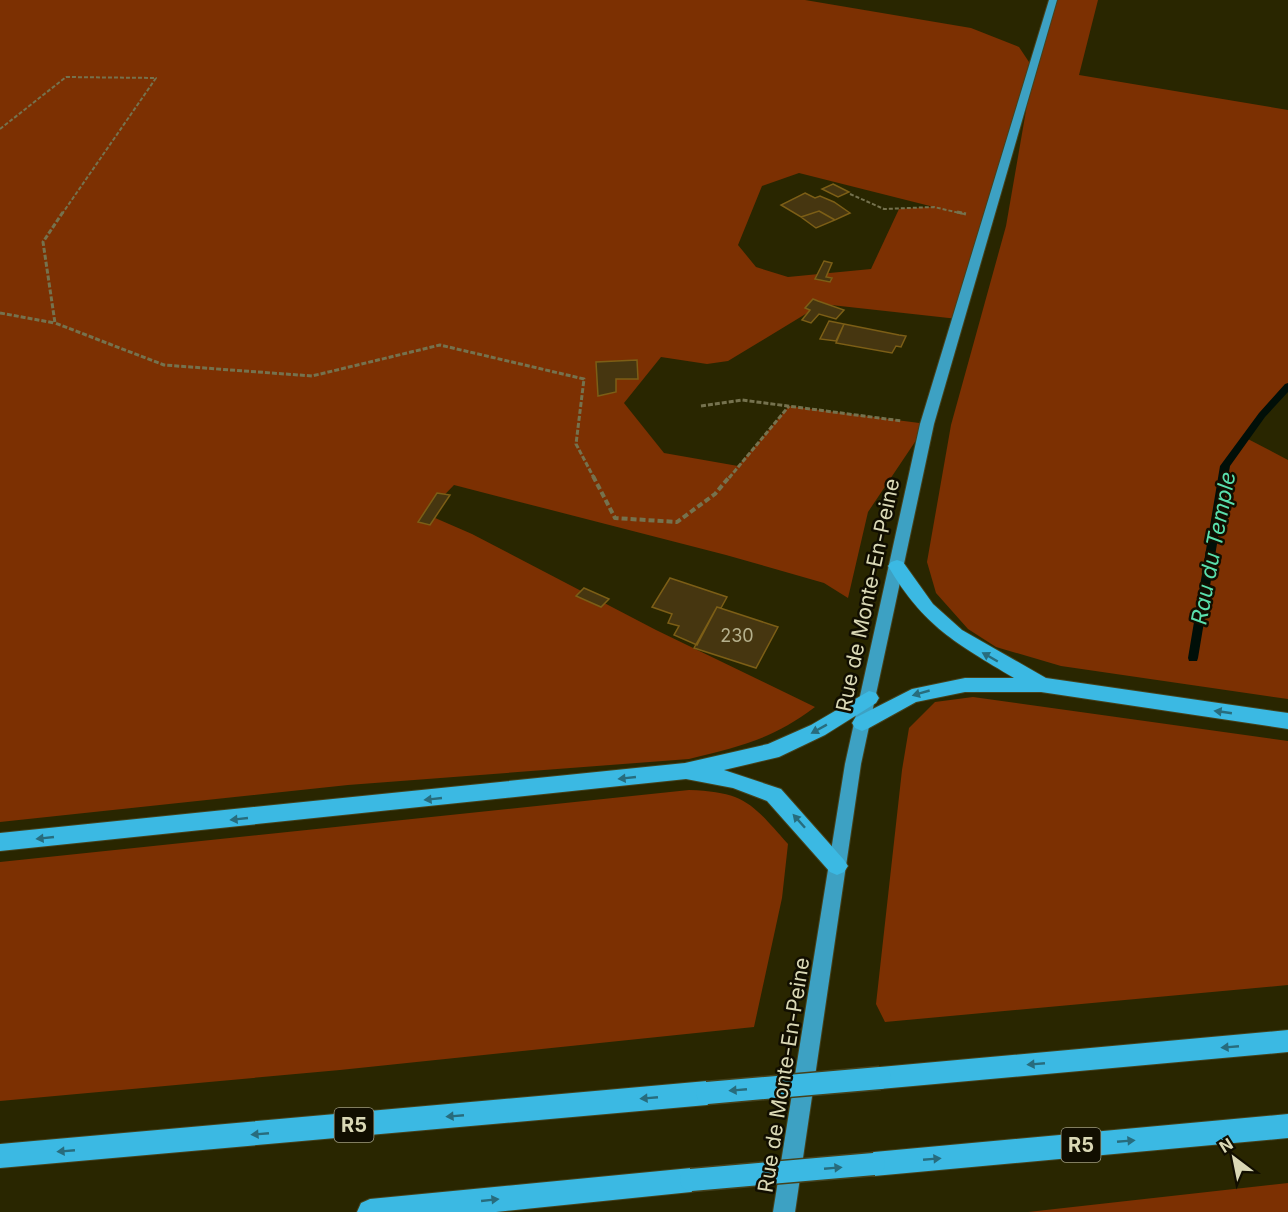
<svg xmlns="http://www.w3.org/2000/svg" width="1288" height="1212" font-family="Inter,sans-serif">
	<style>
		.green { fill: #7c3002; fill-rule: evenodd }
		.lines { fill: none; stroke-linecap: round; stroke-linejoin: round }
		.stream { fill: #010f08; fill-rule: evenodd }
		.building { fill: #463610; stroke: #7c5e16; stroke-width: 1.5 }
		.major-casing { stroke: #45421d; stroke-width: 2 }
		.highway-casing { stroke: #45421d; stroke-width: 2 }
		.path-far2 { stroke: #75724e; stroke-width: 2; stroke-dasharray: 4 2; stroke-linecap: butt }
		.path-far1 { stroke: #75724e; stroke-width: 3; stroke-dasharray: 5 2; stroke-linecap: butt }
		.path { stroke: #75724e; stroke-width: 4; stroke-dasharray: 6 3; stroke-linecap: butt }
		.major { fill: #3da1c3; fill-rule: evenodd }
		.highway { fill: #3bb9e3; fill-rule: evenodd }
		.highway-bridge-casing { stroke: #45421d; stroke-width: 25; stroke-linecap: butt }
		.highway-bridge { stroke: #3bb9e3; stroke-width: 22 }
		.oneway { fill: #286c7d }
		.labels { text-anchor: middle; stroke-width: 5; stroke-linejoin: round; paint-order: stroke }
		.number-label { font-size: 18px; fill: #b5b08c }
		.shield { fill: #110e00; stroke: #9e9b7f; stroke-width: 1.5 }
		.shield-label { font-size: 20px; font-weight: bold; fill: #dad8b5 }
		.street-label { font-size: 21px; fill: #dad8b5; stroke: #110e00 }
		.water-label { font-size: 22px; font-style: italic; fill: #5ae0ad; stroke: #110e00 }
	</style>
	<rect width="100%" height="100%" fill="#292600"/>
	<!-- green -->
	<path class="green" d="M0,0H805L971,28L1019,47L1033,68L1053,0H1098L1079,75L1288,110V386L1262,415L1246,438L1288,460V699L1061,666L996,647L968,629L936,593L927,562L951,425L1006,226L1032,76L958,319L822,304L728,361L707,364L661,357L624,403L664,453L738,466L789,406L927,424L868,512L848,598L824,583L726,555L454,485L426,514L472,534L656,630L815,707C771,740 741,746 689,759L348,785L0,822ZM799,173L930,206L931,207L899,209L871,269L788,277L756,267L738,245L762,186Z
		M973,697L1288,741V985L885,1022L876,1004L902,770L909,728L935,702Z
		M689,790C746,792 752,804 788,844L782,898L754,1027L340,1070L0,1101V862Z
		M1288,1183V1212H1028Z"/>
	<g class="lines">
		<!-- stream -->
		<path class="stream" d="M1288,383V392L1265,417L1230,466L1198,658L1197,661H1189L1188,658L1220,466L1259,413L1285,384Z"/>
	</g>
	<!-- building -->
	<path class="building" d="M833,184L849,192L838,197L822,189Z
		M805,193L815,198L820,196L834,202L850,213L835,220L819,211L801,217L781,205Z
		M819,211L835,220L816,228L801,217Z
		M824,261L832,263L826,277L832,278L830,282L815,279Z
		M813,299L818,301L844,310L836,319L819,314L811,323L802,320L810,310L805,308Z
		M829,321L844,324L836,341L820,339Z
		M844,324L899,335L906,336L901,347L896,346L892,353L836,343Z
		M637,360L638,379H616V392L598,396L596,362Z
		M437,493L450,495L430,525L418,522Z
		M670,578L727,597L721,608L717,607L697,645L674,635L679,626L668,623L672,614L652,607Z
		M584,588L609,599L601,607L576,596Z
		M717,607L778,627L756,668L694,648Z"/>
	<g class="lines">
		<!-- major casing -->
		<g class="major-casing">
			<path id="major" d="M1049,0H1057L934,424L861,764L795,1212H773L845,764L920,424Z"/>
		</g>
		<!-- highway casing -->
		<g class="highway-casing">
			<path id="highway" d="M897,560L903,562L933,604L962,630L1046,678L1288,713V729L1041,692H965L916,702L869,728L862,731L855,728L852,723L855,718L912,689L965,678H1014C956,643 924,627 888,566L891,562Z
				M869,691L876,693L879,698L876,703L825,735L779,757L724,770L781,789L844,860L848,866L844,872L837,875L830,872L767,801L733,788L686,779L0,851V833L685,763L768,744L811,725Z
				M1288,1030V1052L880,1089L872,1086L868,1078L872,1070L880,1067Z
				M707,1081L715,1085L719,1093L715,1101L707,1105L0,1168V1144Z
				M1288,1114V1138L874,1176L865,1173L862,1164L865,1155L874,1152Z
				M691,1168L700,1171L703,1180L700,1189L691,1192L496,1212H357L361,1203L370,1199Z"/>
		</g>
		<!-- path-far2 -->
		<path class="path-far2" d="M0,129L66,77L156,78L62,214
			M850,194L884,209L934,207L964,214"/>
		<!-- path-far1 -->
		<path class="path-far1" d="M63,212L43,242L55,323L164,365L312,376L440,345L584,379L576,444L594,478
			M957,212L966,214
			M0,313L55,323
			M701,406L742,400L902,421
			M729,478L789,406"/>
		<!-- path -->
		<path class="path" d="M593,476L615,518L677,522L715,494L730,476"/>
		<!-- major -->
		<use href="#major" class="major"/>
		<!-- highway -->
		<use href="#highway" class="highway"/>
		<!-- highway-bridge casing -->
		<g class="highway-bridge-casing">
			<path id="highway-bridge" d="M707,1093L880,1078
				M691,1180L874,1164"/>
		</g>
		<!-- highway-bridge -->
		<use href="#highway-bridge" class="highway-bridge"/>
	</g>
	<!-- one-way arrows -->
	<defs><path id="oneway-solid" d="M-6-.8H1V-3.2L6.5 0L1 3.2V.8H-6Z" transform="scale(1.5)"/></defs>
	<g class="oneway">
		<use href="#oneway-solid" transform="translate(990 657) rotate(-150)"/>
		<use href="#oneway-solid" transform="translate(921 693) rotate(164)"/>
		<use href="#oneway-solid" transform="translate(1223 712) rotate(-172)"/>
		<use href="#oneway-solid" transform="translate(819 729) rotate(151)"/>
		<use href="#oneway-solid" transform="translate(627 778) rotate(174)"/>
		<use href="#oneway-solid" transform="translate(433 799) rotate(174)"/>
		<use href="#oneway-solid" transform="translate(239 819) rotate(174)"/>
		<use href="#oneway-solid" transform="translate(799 821) rotate(-132)"/>
		<use href="#oneway-solid" transform="translate(45 838) rotate(174)"/>
		<use href="#oneway-solid" transform="translate(1230 1047) rotate(175)"/>
		<use href="#oneway-solid" transform="translate(1036 1064) rotate(175)"/>
		<use href="#oneway-solid" transform="translate(738 1090) rotate(175)"/>
		<use href="#oneway-solid" transform="translate(649 1098) rotate(175)"/>
		<use href="#oneway-solid" transform="translate(455 1116) rotate(175)"/>
		<use href="#oneway-solid" transform="translate(260 1134) rotate(175)"/>
		<use href="#oneway-solid" transform="translate(1126 1141) rotate(-5)"/>
		<use href="#oneway-solid" transform="translate(66 1151) rotate(175)"/>
		<use href="#oneway-solid" transform="translate(932 1159) rotate(-5)"/>
		<use href="#oneway-solid" transform="translate(833 1168) rotate(-5)"/>
		<use href="#oneway-solid" transform="translate(490 1200) rotate(-6)"/>
	</g>
	<g class="labels">
		<!-- number labels -->
		<g class="number-label">
			<text x="737" y="642">230</text>
		</g>
		<!-- shield labels -->
		<g class="shield">
			<rect x="334.5" y="1108" width="39" height="34" rx="4.5"/>
			<rect x="1061.5" y="1128" width="39" height="34" rx="4.5"/>
		</g>
		<g class="shield-label">
			<text x="354" y="1132">R5</text>
			<text x="1081" y="1152">R5</text>
		</g>
		<!-- street labels -->
		<g class="street-label">
			<text transform="translate(868 595) rotate(-78)" y="7">Rue de Monte-En-Peine</text>
			<text transform="translate(784 1075) rotate(-81)" y="7">Rue de Monte-En-Peine</text>
		</g>
		<!-- water labels -->
		<g class="water-label">
			<text transform="translate(1213 548) rotate(-79)" y="8">Rau du Temple</text>
		</g>
	</g>
	<!-- north arrow -->
	<g transform="translate(1234 1158) rotate(328)" stroke="#110e00" stroke-width="4.5" paint-order="stroke">
	<path d="M0-4.5L10 22L0 15L-10 22Z" fill="#dad8b5"/>
	<text y="-9" font-size="16" font-weight="bold" text-anchor="middle" fill="#dad8b5">N</text>
	</g>
</svg>
